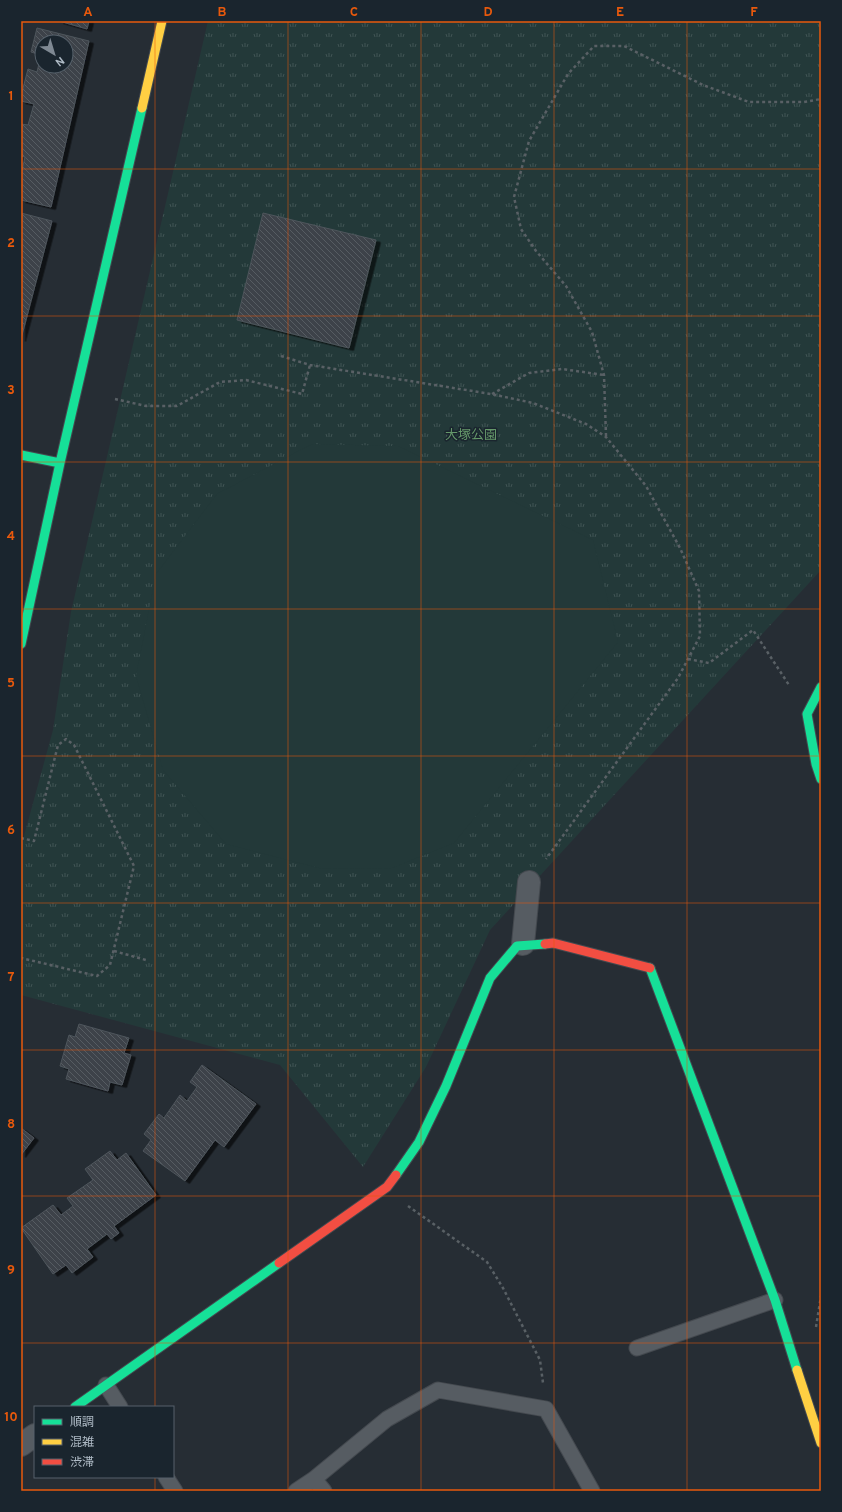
<svg xmlns="http://www.w3.org/2000/svg" width="842" height="1512" font-family="Overpass,'Noto Sans JP',sans-serif">
	<style>
		.grass { fill: url(#grass-tufts) }
		.garden { fill: #233939 }
		.building { fill: url(#building-back-hatch); stroke: #4e555c; fill-rule: evenodd; filter: url(#shadow) }
		.lines { fill: none; stroke-linecap: round; stroke-linejoin: round }
		.lane-casing { stroke: #44494f; stroke-width: 17 }
		.street-casing { stroke: #44494f; stroke-width: 24 }
		.fast-casing { stroke: #44494f; stroke-width: 11 }
		.slow-casing { stroke: #44494f; stroke-width: 11 }
		.jam-casing { stroke: #44494f; stroke-width: 11 }
		.path { stroke: #596065; stroke-width: 2.5; stroke-dasharray: 3 3; stroke-linecap: butt }
		.lane { stroke: #565c62; stroke-width: 15 }
		.street { stroke: #565c62; stroke-width: 22 }
		.fast { stroke: #16e098; stroke-width: 9 }
		.slow { stroke: #ffcf43; stroke-width: 9 }
		.jam { stroke: #f24e42; stroke-width: 9 }
		.grid { fill: none; stroke: #e8590c; stroke-width: 1; stroke-opacity: 0.55 }
		.labels { text-anchor: middle; stroke-width: 3; stroke-linejoin: round; paint-order: stroke }
		.park-label { font-size: 13px; fill: #65986a; stroke: #1a252e }
		.neatline { fill: none; stroke: #e8590c; stroke-width: 1.5 }
		.grid-label { font-size: 13px; text-anchor: middle; font-weight: bold; fill: #e8590c }
	</style>
	<defs>
		<pattern id="grass-tufts" width="24" height="20" patternUnits="userSpaceOnUse"><rect width="24" height="20" fill="#233939"/><path d="M3 7l-1-3M5 7V3M7 7l1-3M15 17l-1-3M17 17v-4M19 17l1-3" fill="none" stroke="#405454"/></pattern>
		<pattern id="building-back-hatch" width="6" height="6" patternUnits="userSpaceOnUse"><rect width="6" height="6" fill="#3d4349"/><path d="M-1 5l2 2M0 0l6 6M5-1l2 2" fill="none" stroke="#565c62"/></pattern>
		<filter id="shadow"><feDropShadow dx="4.5" dy="2.5" stdDeviation="0" flood-color="#0009"/></filter>
	</defs>
	<rect width="100%" height="100%" fill="#262d34"/>
	<!-- grass -->
	<path class="grass" d="M208,21H821V570L490,930L426,1067L363,1167L280,1065L21,995V847L53,730L71,612Z"/>
	<!-- garden -->
	<path class="garden" d="M312,444L398,446L593,540L618,642L454,843L392,868L323,869L226,844L163,770L136,676L156,574L217,494Z"/>
	<!-- building -->
	<path class="building" d="M59,21H89L87,29Z
		M37,28L89,41L51,207L21,200V175L25,157L21,156V124L28,125L34,104L21,101V96L28,69L37,72L41,55L31,52ZM42,42H66V66H42Z
		M21,213L52,221L21,339Z
		M263,213L376,240L349,348L237,320Z
		M79,1024L129,1038L124,1053L131,1055L122,1085L110,1082L108,1091L66,1079L69,1069L60,1066L69,1035L75,1037Z
		M202,1065L256,1104L224,1147L215,1140L185,1181L143,1151L151,1140L144,1134L159,1114L164,1118L180,1095L187,1101L197,1087L190,1082Z
		M21,1128L34,1138L21,1155Z
		M110,1151L117,1160L126,1153L156,1195L114,1226L119,1233L111,1239L107,1234L87,1249L93,1257L72,1273L66,1265L53,1274L21,1228L53,1205L61,1215L73,1206L67,1198L93,1180L85,1169Z"/>
	<g class="lines">
		<!-- lane casing -->
		<g class="lane-casing">
			<path id="lane" d="M637,1348L775,1300
				M106,1385L120,1407
				M166,1477L175,1491
				M314,1479L324,1491
				M296,1491L314,1479L387,1419L438,1390L546,1409L592,1491"/>
		</g>
		<!-- street casing -->
		<g class="street-casing">
			<path id="street" d="M523,944L529,882
				M21,1445L35,1435"/>
		</g>
		<!-- fast casing -->
		<g class="fast-casing">
			<path id="fast" d="M21,455L60,463
				M21,644L60,463L142,108
				M821,687L807,714L816,764L821,779
				M650,968L775,1300L797,1370
				M396,1175L419,1142L446,1086L490,978L517,946L545,944
				M75,1407L279,1263"/>
		</g>
		<!-- slow casing -->
		<g class="slow-casing">
			<path id="slow" d="M142,108L162,21
				M797,1370L821,1443"/>
		</g>
		<!-- jam casing -->
		<g class="jam-casing">
			<path id="jam" d="M545,944L553,943L650,968
				M279,1263L387,1187L396,1175"/>
		</g>
		<!-- path -->
		<path class="path" d="M281,356L310,365L491,394L533,403L586,424L606,437L646,486L680,548L699,591L700,636L678,678L546,859
			M492,394L529,373L562,369L604,375
			M115,399L146,406H177L220,382L246,380L302,394L310,365
			M606,436L604,375L592,332L566,286L536,251L521,229L514,197L529,141L568,74L594,46H624L703,85L749,102H804L821,99
			M688,659L709,663L753,630L789,685
			M21,838L34,841L58,745L66,739L74,745L134,866L110,965L97,976L21,958
			M114,951L146,960
			M408,1206L487,1262L503,1288L540,1360L543,1383
			M816,1327L821,1296"/>
		<!-- lane -->
		<use href="#lane" class="lane"/>
		<!-- street -->
		<use href="#street" class="street"/>
		<!-- fast -->
		<use href="#fast" class="fast"/>
		<!-- slow -->
		<use href="#slow" class="slow"/>
		<!-- jam -->
		<use href="#jam" class="jam"/>
	</g>
	<!-- grid -->
	<path class="grid" d="M155,21V1407M288,21V1491M421,21V1491M554,21V1491M687,21V1491M21,169H821M21,316H821M21,462H821M21,609H821M21,756H821M21,903H821M21,1050H821M21,1196H821M21,1343H821M155,1477V1491"/>
	<g class="labels">
		<!-- park labels -->
		<g class="park-label">
			<text x="471" y="439">大塚公園</text>
		</g>
	</g>
	<!-- border -->
	<rect width="842" height="1512" fill="none" stroke="#1a252e" stroke-width="44"/>
	<!-- legend -->
	<rect x="34" y="1406" width="140" height="72" fill="#1a252e" stroke="#56616b"/>
	<rect x="42" y="1419" width="20" height="6" fill="#16e098" stroke="#56616b"/>
	<text x="70" y="1426" font-size="12" fill="#afbbc6">順調</text>
	<rect x="42" y="1439" width="20" height="6" fill="#ffcf43" stroke="#56616b"/>
	<text x="70" y="1446" font-size="12" fill="#afbbc6">混雑</text>
	<rect x="42" y="1459" width="20" height="6" fill="#f24e42" stroke="#56616b"/>
	<text x="70" y="1466" font-size="12" fill="#afbbc6">渋滞</text>
	<!-- north arrow -->
	<g transform="translate(54 54) rotate(142)"><circle r="19" fill="#1a252e" stroke="#56616b"/>
	<path d="M0-3L7 15L0 10L-7 15Z" fill="#7f8993"/>
	<text y="-6" font-size="11" font-weight="bold" text-anchor="middle" fill="#afbbc6">N</text>
	</g>
	<rect x="22" y="22" width="798" height="1468" class="neatline"/>
	<g class="grid-label">
		<text x="88" y="16">A</text>
		<text x="222" y="16">B</text>
		<text x="354" y="16">C</text>
		<text x="488" y="16">D</text>
		<text x="620" y="16">E</text>
		<text x="754" y="16">F</text>
		<text x="11" y="100">1</text>
		<text x="11" y="247">2</text>
		<text x="11" y="394">3</text>
		<text x="11" y="540">4</text>
		<text x="11" y="687">5</text>
		<text x="11" y="834">6</text>
		<text x="11" y="981">7</text>
		<text x="11" y="1128">8</text>
		<text x="11" y="1274">9</text>
		<text x="11" y="1421">10</text>
	</g>
</svg>
